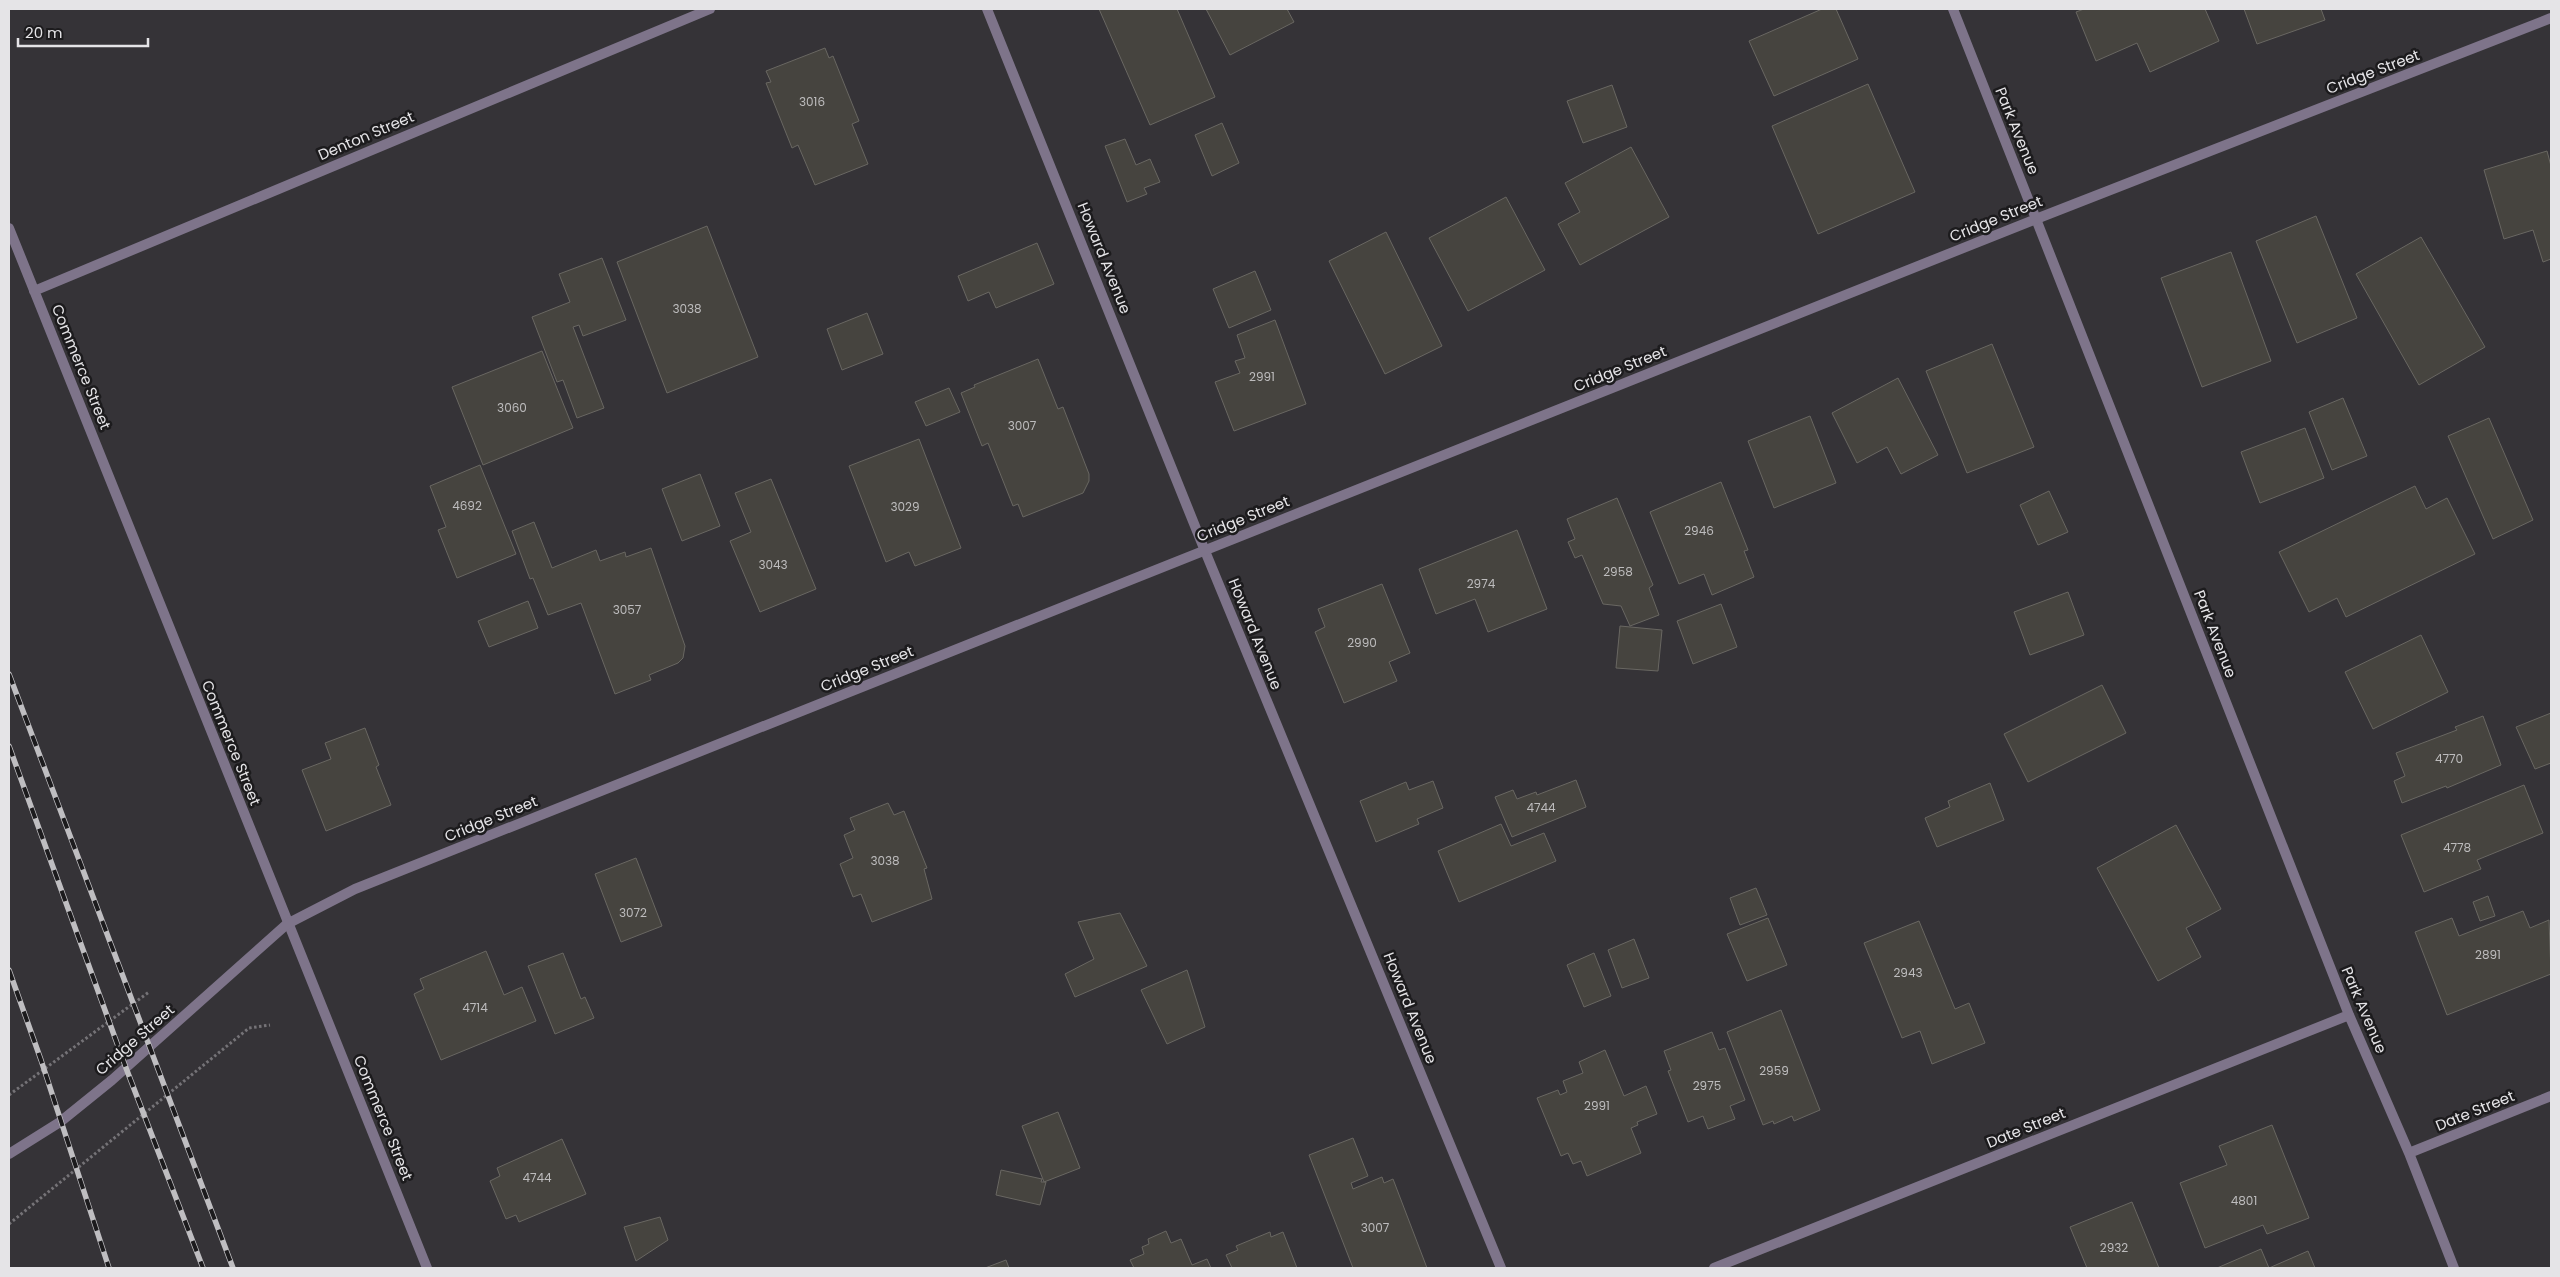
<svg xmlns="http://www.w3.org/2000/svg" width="2560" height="1277" font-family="Poppins,sans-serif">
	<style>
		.building { fill: #46443f; stroke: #696762 }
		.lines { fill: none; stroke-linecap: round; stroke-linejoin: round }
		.path { stroke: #757377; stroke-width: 3; stroke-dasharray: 2.5 2.5; stroke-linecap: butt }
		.minor { stroke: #7e748a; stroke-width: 10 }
		.tertiary { stroke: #7e748a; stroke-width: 10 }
		.rail-casing { stroke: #bfbec1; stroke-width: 5.5 }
		.rail { stroke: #1c1b1d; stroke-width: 4; stroke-dasharray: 11; stroke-linecap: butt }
		.labels { text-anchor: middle; stroke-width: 5; stroke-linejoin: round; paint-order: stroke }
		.number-label { font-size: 12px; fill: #bdbcbd }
		.street-label { font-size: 15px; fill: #e5e4e7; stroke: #1c1b1d }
	</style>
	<rect width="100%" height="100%" fill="#353337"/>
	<!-- building -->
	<path class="building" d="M1099,9H1177L1215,97L1150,125Z
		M1206,9H1287L1294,22L1230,55Z
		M1822,9H1836L1858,59L1774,96L1749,41Z
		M2084,9H2205L2219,41L2150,72L2137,43L2096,61L2076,12Z
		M2244,9H2321L2325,20L2257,44Z
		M825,48L829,58L833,56L859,121L852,124L868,164L815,185L798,145L792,148L766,83L771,82L766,71Z
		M1868,84L1915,192L1818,234L1772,126Z
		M1612,85L1627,127L1583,143L1567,101Z
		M1222,123L1239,163L1212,176L1195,135Z
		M1125,139L1136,165L1150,159L1160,182L1144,188L1147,194L1127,202L1105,146Z
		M1631,147L1669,217L1580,265L1558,224L1580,212L1565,183Z
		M2547,151L2551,166V259L2543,262L2533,230L2504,239L2484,170Z
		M1506,197L1545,270L1468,311L1429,238Z
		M2316,216L2357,318L2297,343L2256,241Z
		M707,226L758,357L667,393L617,262Z
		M1386,232L1442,346L1385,374L1329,261Z
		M2421,237L2485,347L2419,385L2356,274Z
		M1037,243L1054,284L996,308L989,292L968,301L958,276Z
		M2231,252L2271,361L2202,387L2161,278Z
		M602,258L626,320L583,336L579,325L573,327L604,408L577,418L563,380L557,382L532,317L570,302L559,274Z
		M1255,271L1271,310L1229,328L1213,289Z
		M867,313L883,354L842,370L827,329Z
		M1275,320L1306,404L1234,431L1215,382L1240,373L1235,361L1245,358L1237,335Z
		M1992,344L2034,447L1967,473L1926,371Z
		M542,351L573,428L483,465L452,387Z
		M1038,359L1058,409L1063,407L1089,474V481L1083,493L1023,517L1018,504L1013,506L988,443L982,446L961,393L975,387L974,385Z
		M1898,378L1938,455L1901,474L1887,447L1857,463L1832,413Z
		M949,388L960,412L926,426L915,402Z
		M2343,398L2367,456L2332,470L2309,412Z
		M1810,416L1836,483L1774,508L1748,441Z
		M2489,418L2533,520L2493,539L2448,436Z
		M2305,428L2324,478L2260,503L2241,452Z
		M919,439L961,548L915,566L909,552L886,562L849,466Z
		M480,465L516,554L457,578L438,530L446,527L430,486Z
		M700,474L720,526L682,541L662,489Z
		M771,479L816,589L760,612L730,541L751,532L735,493Z
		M1721,482L1748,550L1744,551L1754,577L1712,595L1704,574L1679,584L1650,512Z
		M2415,486L2426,509L2447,498L2475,554L2346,617L2337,598L2309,612L2279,552Z
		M2049,491L2068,532L2038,545L2020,505Z
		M1617,498L1653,585L1649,588L1659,615L1630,626L1621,606L1603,604L1582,555L1575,558L1568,542L1575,539L1567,519Z
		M534,522L552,568L596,550L600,561L625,552L626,557L651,548L685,646L683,658L678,663L649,675L651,680L615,694L581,603L548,615L533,578L530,579L512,531Z
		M1517,530L1547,609L1488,632L1475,599L1436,614L1419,569Z
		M1382,584L1410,653L1389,662L1397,681L1344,703L1315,632L1325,627L1318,609Z
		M2068,592L2084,635L2030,655L2014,612Z
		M528,601L538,628L489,647L478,621Z
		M1721,604L1737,647L1693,664L1677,621Z
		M1620,626L1662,630L1658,671L1616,668Z
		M2421,635L2448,692L2373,729L2345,672Z
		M2102,685L2126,733L2028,782L2004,734Z
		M2551,713V763L2535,769L2516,727Z
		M2483,716L2501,765L2447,788L2446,786L2402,803L2394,781L2405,776L2396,753L2457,730L2455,727Z
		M365,728L379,765L376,767L391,805L326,831L302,770L331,759L325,743Z
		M1576,780L1586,807L1512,837L1495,797L1513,790L1517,799L1536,792L1537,795Z
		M1433,781L1443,808L1417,819L1419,824L1376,842L1360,801L1406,782L1409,790Z
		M1990,783L2004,820L1937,847L1925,818L1950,807L1948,801Z
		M2524,785L2543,833L2477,860L2481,869L2424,892L2401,835Z
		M888,803L894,815L904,811L927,868L924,869L932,899L872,922L861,894L853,897L840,864L853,858L844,835L855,830L850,818Z
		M1501,824L1511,846L1544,833L1556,861L1459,902L1438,851Z
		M2176,825L2221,909L2186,928L2201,957L2158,981L2097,868Z
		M636,858L662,926L621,942L595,874Z
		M1756,888L1767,915L1740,925L1730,898Z
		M2488,896L2495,916L2480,921L2473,902Z
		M2523,911L2530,928L2549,920L2551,974L2447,1015L2415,932L2452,918L2459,936Z
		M1120,913L1147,966L1075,997L1065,974L1094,959L1078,922Z
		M1768,918L1787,965L1747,981L1727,934Z
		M1919,921L1955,1009L1969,1003L1985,1043L1932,1064L1920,1031L1902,1038L1864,943Z
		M1634,939L1649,978L1622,988L1608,950Z
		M486,951L504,995L522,987L536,1021L441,1060L414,994L424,989L420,979Z
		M563,953L581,999L585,997L594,1018L555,1034L528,966Z
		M1594,953L1611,996L1584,1007L1567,965Z
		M1187,970L1205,1027L1167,1044L1141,990Z
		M1781,1010L1820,1110L1794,1121L1792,1116L1774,1124L1773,1121L1763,1125L1727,1032Z
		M1712,1032L1719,1050L1725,1048L1745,1100L1730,1106L1735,1119L1708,1129L1703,1116L1688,1122L1668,1071L1671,1070L1664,1051Z
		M1605,1050L1624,1096L1646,1086L1657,1114L1637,1122L1638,1125L1631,1128L1641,1153L1587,1176L1581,1161L1573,1164L1568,1153L1561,1156L1537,1098L1558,1090L1560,1095L1567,1092L1563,1081L1583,1073L1579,1062Z
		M1058,1112L1080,1168L1044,1182L1022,1126Z
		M2272,1125L2309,1218L2267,1234L2263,1225L2205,1248L2180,1183L2227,1165L2219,1146Z
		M1353,1138L1368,1176L1351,1183L1353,1189L1382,1177L1384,1183L1393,1179L1427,1268H1353L1309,1155Z
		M562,1139L586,1194L519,1222L516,1215L506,1219L490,1181L500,1176L497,1168Z
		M1001,1170L1042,1179L1041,1182H1046L1040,1205L996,1195Z
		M2132,1202L2159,1268H2087L2070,1227Z
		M660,1217L668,1240L636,1261L624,1227Z
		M1166,1231L1171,1243L1181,1239L1192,1265L1207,1259L1211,1268H1134L1130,1260L1144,1254L1142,1247L1149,1244L1148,1239Z
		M1270,1232L1271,1237L1283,1232L1297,1268H1232L1226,1255L1238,1250L1236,1246Z
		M2261,1249L2269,1268L2308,1251L2315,1268H2217Z
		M1006,1260L1009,1268H985Z"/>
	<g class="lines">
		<!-- path -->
		<path class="path" d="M9,1095L149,992
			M9,1224L249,1028L270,1025"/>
		<!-- minor -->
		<path class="minor" d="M987,9L1205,551L1501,1268
			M2036,219L2349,1015L2409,1153L2454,1268
			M9,228L427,1268
			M34,291L710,9
			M2409,1153L2551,1096
			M1714,1268L2349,1015"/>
		<!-- tertiary -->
		<path class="tertiary" d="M1953,9L2036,219
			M9,1154L60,1122L112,1080L287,924L355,889L2036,219L2551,18"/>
		<!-- rail casing -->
		<g class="rail-casing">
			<path id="rail" d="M9,674L233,1268
				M9,746L126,1068L203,1268
				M9,970L41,1060L109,1268"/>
		</g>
		<!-- rail -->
		<use href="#rail" class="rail"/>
	</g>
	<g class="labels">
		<!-- number labels -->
		<g class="number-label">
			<text x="812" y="106">3016</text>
			<text x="687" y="313">3038</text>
			<text x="1262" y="381">2991</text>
			<text x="512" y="412">3060</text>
			<text x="1022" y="430">3007</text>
			<text x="467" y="510">4692</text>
			<text x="905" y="511">3029</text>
			<text x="1699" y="535">2946</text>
			<text x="773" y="569">3043</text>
			<text x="1618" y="576">2958</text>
			<text x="1481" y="588">2974</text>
			<text x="627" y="614">3057</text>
			<text x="1362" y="647">2990</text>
			<text x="2449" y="763">4770</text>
			<text x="1541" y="812">4744</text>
			<text x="2457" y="852">4778</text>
			<text x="885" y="865">3038</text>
			<text x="633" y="917">3072</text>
			<text x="2488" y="959">2891</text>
			<text x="1908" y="977">2943</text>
			<text x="475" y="1012">4714</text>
			<text x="1774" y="1075">2959</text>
			<text x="1707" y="1090">2975</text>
			<text x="1597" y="1110">2991</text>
			<text x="537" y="1182">4744</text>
			<text x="2244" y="1205">4801</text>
			<text x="1375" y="1232">3007</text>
			<text x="2114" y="1252">2932</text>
		</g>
		<!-- street labels -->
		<g class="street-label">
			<text transform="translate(2373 72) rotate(-21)" y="5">Cridge Street</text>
			<text transform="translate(2017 131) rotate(68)" y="5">Park Avenue</text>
			<text transform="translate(366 136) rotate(-23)" y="5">Denton Street</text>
			<text transform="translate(1996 219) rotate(-22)" y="5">Cridge Street</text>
			<text transform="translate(1104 258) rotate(68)" y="5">Howard Avenue</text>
			<text transform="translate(81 367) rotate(68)" y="5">Commerce Street</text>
			<text transform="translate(1620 369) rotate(-22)" y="5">Cridge Street</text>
			<text transform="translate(1243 519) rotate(-22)" y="5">Cridge Street</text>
			<text transform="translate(1255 634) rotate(68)" y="5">Howard Avenue</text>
			<text transform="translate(2215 634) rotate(69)" y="5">Park Avenue</text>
			<text transform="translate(867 669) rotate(-22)" y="5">Cridge Street</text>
			<text transform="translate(231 743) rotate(68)" y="5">Commerce Street</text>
			<text transform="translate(491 819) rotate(-22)" y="5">Cridge Street</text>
			<text transform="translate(1410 1008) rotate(68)" y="5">Howard Avenue</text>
			<text transform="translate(2364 1010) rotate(67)" y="5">Park Avenue</text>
			<text transform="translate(135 1040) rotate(-41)" y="5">Cridge Street</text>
			<text transform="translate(2475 1111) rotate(-22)" y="5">Date Street</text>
			<text transform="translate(383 1118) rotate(68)" y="5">Commerce Street</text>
			<text transform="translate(2026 1128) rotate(-22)" y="5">Date Street</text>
		</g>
	</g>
	<!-- border -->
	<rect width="2560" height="1277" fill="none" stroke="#e5e4e7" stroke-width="20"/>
	<!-- scale -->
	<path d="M18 38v8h130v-8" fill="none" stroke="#e5e4e7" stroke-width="2.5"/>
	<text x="25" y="38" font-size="15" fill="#e5e4e7" stroke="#1c1b1d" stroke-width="4" paint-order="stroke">20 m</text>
</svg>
